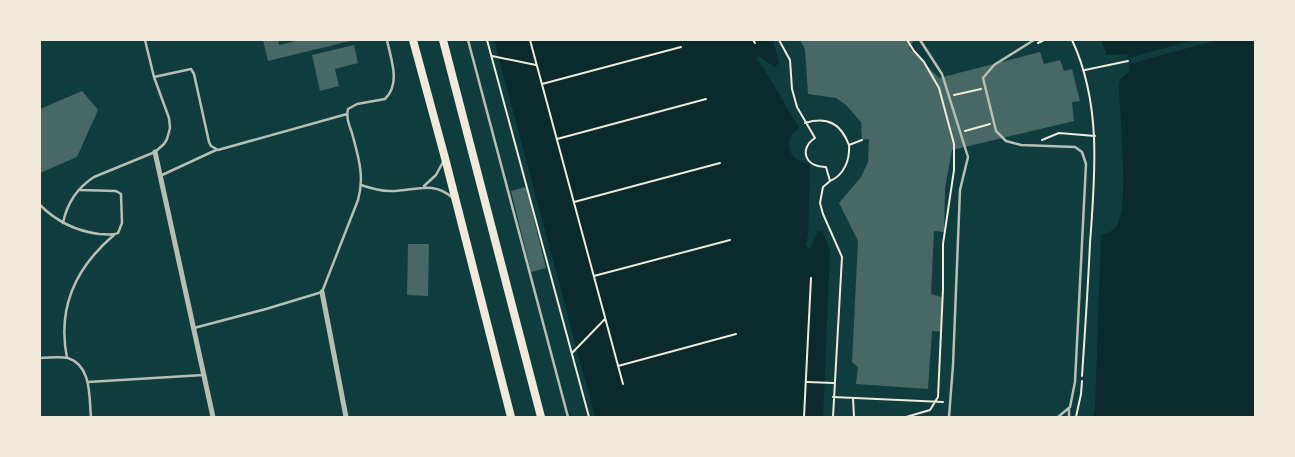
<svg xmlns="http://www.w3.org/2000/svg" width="1295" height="457" font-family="Helvetica,sans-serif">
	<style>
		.water { fill: #0a2a2b }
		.pier { fill: #0f3d3e }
		.building { fill: #486865 }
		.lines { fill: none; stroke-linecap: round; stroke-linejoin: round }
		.path { stroke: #f1e9da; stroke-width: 2 }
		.service { stroke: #b8beb3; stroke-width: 2.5 }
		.minor { stroke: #b8beb3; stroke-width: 5 }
		.primary { stroke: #f1e9da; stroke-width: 8 }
	</style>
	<rect width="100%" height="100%" fill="#0f3d3e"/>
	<!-- water -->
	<path class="water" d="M494,40H773L779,63L775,67L758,56L756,59L763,67L799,128C781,142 788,161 810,164L808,236L805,246L810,249L818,231L823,232L830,251L823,417H595Z
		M1101,40H1255V417H1093L1095,409L1101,235C1105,233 1112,232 1115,228C1131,212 1119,112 1119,86L1120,79L1130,71L1127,54L1107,55Z"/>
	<!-- pier -->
	<path class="pier" d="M1194,40H1218L1129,64L1128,58Z"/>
	<!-- building -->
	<path class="building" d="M263,40H278L279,45L300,40L350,41L268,61Z
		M800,40H912L913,42L909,48L939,78L1040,52L1044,64L1060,60L1064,71L1072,69L1080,101L1072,102L1074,121L952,150L945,188L944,232L934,231L931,294L942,297V332L932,331L928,389L856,384L858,367L852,362L858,241L839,203L861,177L868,162L869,139L862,140L861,122L846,105L836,98L808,94L805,49Z
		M354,45L358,63L335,69L339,86L320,91L312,55Z
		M82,91L98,110L77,157L40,173V109Z
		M526,187L546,268L531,272L511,191Z
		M408,244H429L428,296L407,295Z"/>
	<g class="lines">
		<!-- path -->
		<path class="path" d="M487,40L589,417
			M530,40L623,384
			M753,40L755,43
			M779,40L790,60L792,89L797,107L815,138C798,149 806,168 826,167L830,181L823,187L820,203L823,214L842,257L833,417
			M1072,40C1102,104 1095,175 1090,243C1088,287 1085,332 1082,376
			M1038,43L1044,40
			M492,56L536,65
			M1085,70L1128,61
			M542,84L681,47
			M954,95L981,89
			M805,123C828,116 841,124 849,145
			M965,131L990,124
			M557,139L706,99
			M1042,140L1059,133L1095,136
			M830,181C844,175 850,160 849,145L862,140
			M574,202L720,163
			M594,276L730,240
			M572,353L605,319
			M618,366L736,334
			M807,382L834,383
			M833,397L943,402
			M853,398L854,417
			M804,417L811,278
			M906,417L930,410L938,397L943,289V244L954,170V144L939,88L924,62L914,51L907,40
			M1076,417L1081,394L1082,381"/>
		<!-- service -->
		<path class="service" d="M468,40L568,417
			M920,40L942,74L968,157L960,190L953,365L949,417
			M1034,40L994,65L983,78L996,131L1006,141L1021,145L1075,147L1082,152L1086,164L1075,382L1070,407L1058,417
			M154,77L191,69L194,74L209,142L211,146L218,150L347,114
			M160,176L216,150
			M361,185C370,188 379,191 389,191C413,192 432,179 453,198
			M424,186L436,175L443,162
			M40,205C56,221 76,231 99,234C106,234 112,236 118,233L122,223L121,194L116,191L80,190
			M63,223C67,203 77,188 94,177L155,152L164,144L167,139L170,128L169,118L154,77L145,40
			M194,328L266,309L322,292L358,200C365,176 358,156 352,133C349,125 346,117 348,109L357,104L385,99C401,83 391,60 387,40
			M40,358C49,358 59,356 68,358C92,366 89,397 91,417
			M67,358C57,308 75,268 114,235
			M88,382L203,375
			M1069,417V409"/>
		<!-- minor -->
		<path class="minor" d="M155,152L213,417
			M322,292L346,417"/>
		<!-- primary -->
		<path class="primary" d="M413,40L445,158L511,417
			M443,40L541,417"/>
	</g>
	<!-- border -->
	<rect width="1295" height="457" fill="none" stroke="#f1e9da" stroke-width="82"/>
</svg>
